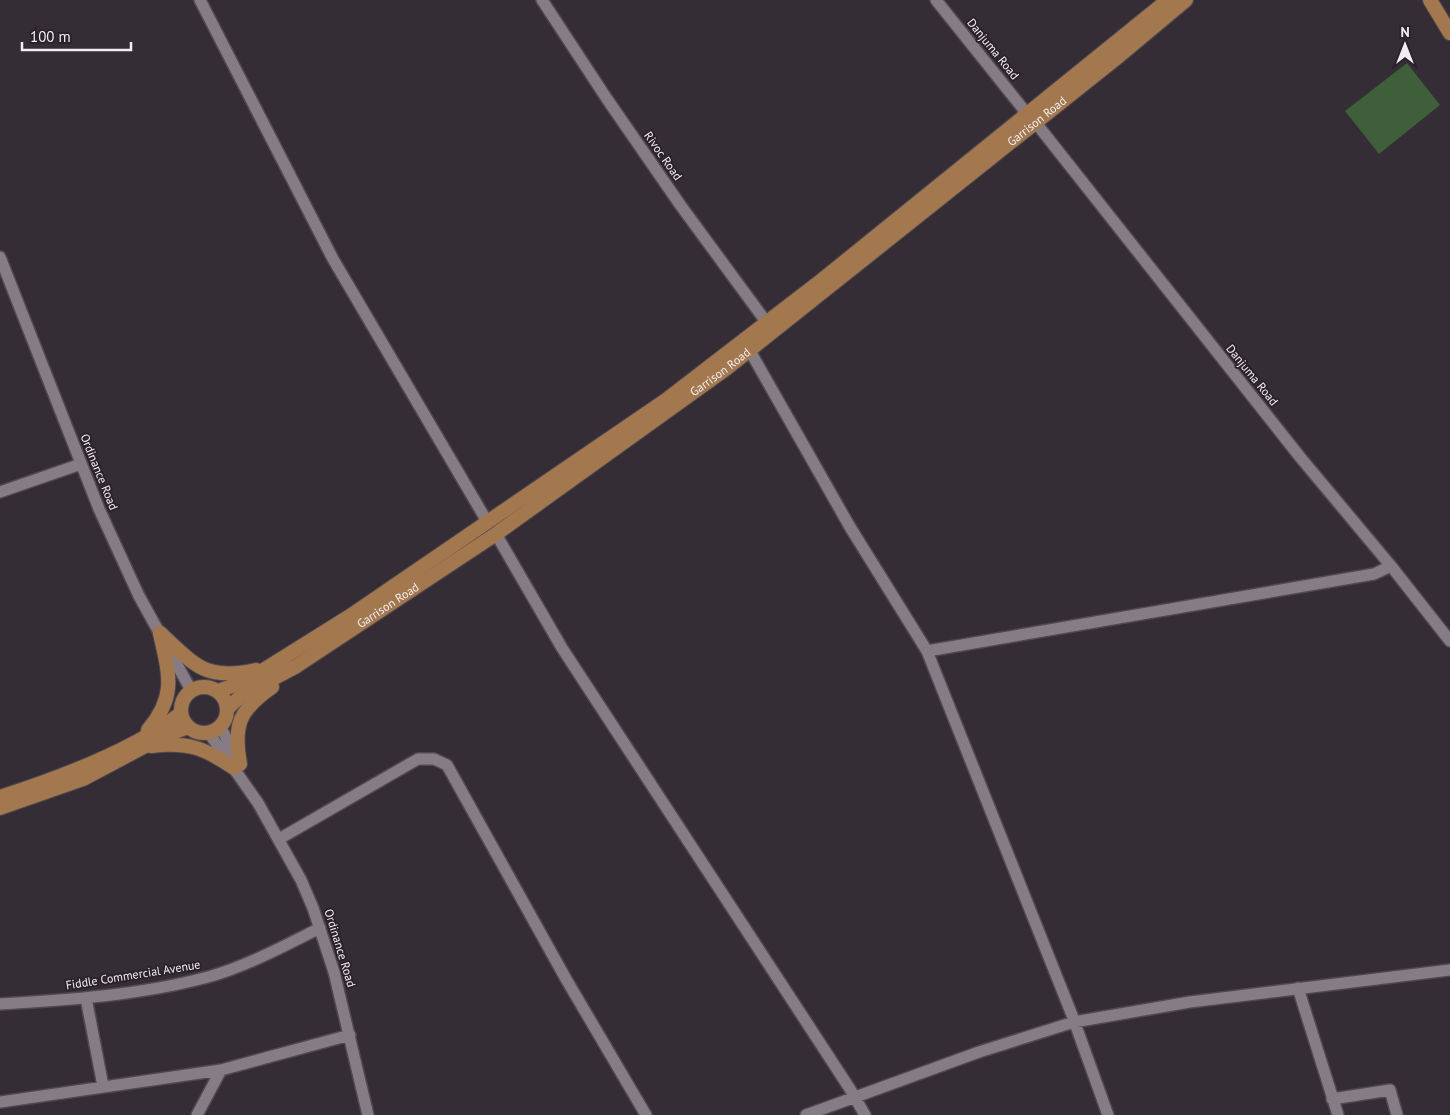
<svg xmlns="http://www.w3.org/2000/svg" width="1450" height="1115" font-family="'PT Sans',sans-serif">
	<style>
		.green { fill: #3f5e3a }
		.lines { fill: none; stroke-linecap: round; stroke-linejoin: round }
		.minor-casing { stroke: #504951; stroke-width: 14 }
		.major-casing { stroke: #504951; stroke-width: 16 }
		.minor { stroke: #867c86; stroke-width: 11 }
		.major { stroke: #a3784e; stroke-width: 14 }
		.labels { text-anchor: middle; stroke-width: 4; stroke-linejoin: round; paint-order: stroke }
		.street-label { font-size: 12px; fill: #f2edf2; stroke: #2b232c }
	</style>
	<rect width="100%" height="100%" fill="#352d36"/>
	<!-- green -->
	<path class="green" d="M1407,63L1440,105L1379,154L1345,111Z"/>
	<g class="lines">
		<!-- minor casing -->
		<g class="minor-casing">
			<path id="minor" d="M200,0L333,259L488,523
				M542,0L607,99L681,206L767,323
				M936,0L1028,115
				M1036,123L1300,457L1391,566L1450,641
				M0,257L99,509L139,596L191,690
				M750,351L850,527L927,651L1072,1015L1108,1115
				M0,492L81,464
				M496,534L562,648L850,1089L865,1115
				M927,651L1374,574L1391,566
				M220,726L239,762
				M209,733L258,803L301,880L313,908L334,972L368,1115
				M279,839L418,759H434L447,765L566,979L646,1115
				M1298,988L1338,1115
				M86,998L103,1086
				M0,1004C69,1000 141,995 208,977C247,966 284,946 320,928
				M1332,1099L1390,1090L1397,1115
				M0,1102L221,1070L350,1035
				M197,1115L221,1070
				M806,1115L979,1052L1074,1022L1190,1002L1450,970"/>
		</g>
		<!-- major casing -->
		<g class="major-casing">
			<g id="major">
				<path d="M1430,0L1450,33"/>
				<path d="M160,633C196,666 205,681 256,670"/>
				<circle cx="204" cy="710" r="23"/>
				<path d="M218,691L246,681L350,616L666,400L822,280L1168,0"/>
				<path id="s1" d="M227,709L242,695L295,667L496,534L727,368L1119,56L1186,0"/>
				<path d="M148,730C177,696 169,674 160,633"/>
				<path d="M151,746C188,742 203,747 234,768"/>
				<path d="M240,764C233,725 239,710 272,687"/>
				<path d="M0,797C56,779 134,750 180,714"/>
				<path d="M0,808L83,779L164,736L188,727"/>
			</g>
		</g>
		<!-- minor -->
		<use href="#minor" class="minor"/>
		<!-- major -->
		<use href="#major" class="major"/>
	</g>
	<g class="labels">
		<!-- street labels -->
		<g class="street-label">
			<text transform="translate(993 49) rotate(51)" y="4">Danjuma Road</text>
			<text dy="4" stroke="none"><textPath href="#s1" startOffset="1002">Garrison Road</textPath></text>
			<text transform="translate(663 156) rotate(55)" y="4">Rivoc Road</text>
			<text dy="4" stroke="none"><textPath href="#s1" startOffset="598">Garrison Road</textPath></text>
			<text transform="translate(1252 375) rotate(51)" y="4">Danjuma Road</text>
			<text transform="translate(99 472) rotate(68)" y="4">Ordinance Road</text>
			<text dy="4" stroke="none"><textPath href="#s1" startOffset="192">Garrison Road</textPath></text>
			<text transform="translate(340 948) rotate(73)" y="4">Ordinance Road</text>
			<text transform="translate(133 975) rotate(-9)" y="4">Fiddle Commercial Avenue</text>
		</g>
	</g>
	<!-- north arrow -->
	<g transform="translate(1405 45)" stroke="#2b232c" stroke-width="4" paint-order="stroke">
	<path d="M0-4L9 19L0 12L-9 19Z" fill="#f2edf2"/>
	<text y="-8" font-size="14" font-weight="bold" text-anchor="middle" fill="#f2edf2">N</text>
	</g>
	<!-- scale -->
	<path d="M22 42v8h109v-8" fill="none" stroke="#f2edf2" stroke-width="2.5"/>
	<text x="30" y="42" font-size="15" fill="#f2edf2" stroke="#2b232c" stroke-width="4" paint-order="stroke">100 m</text>
</svg>
